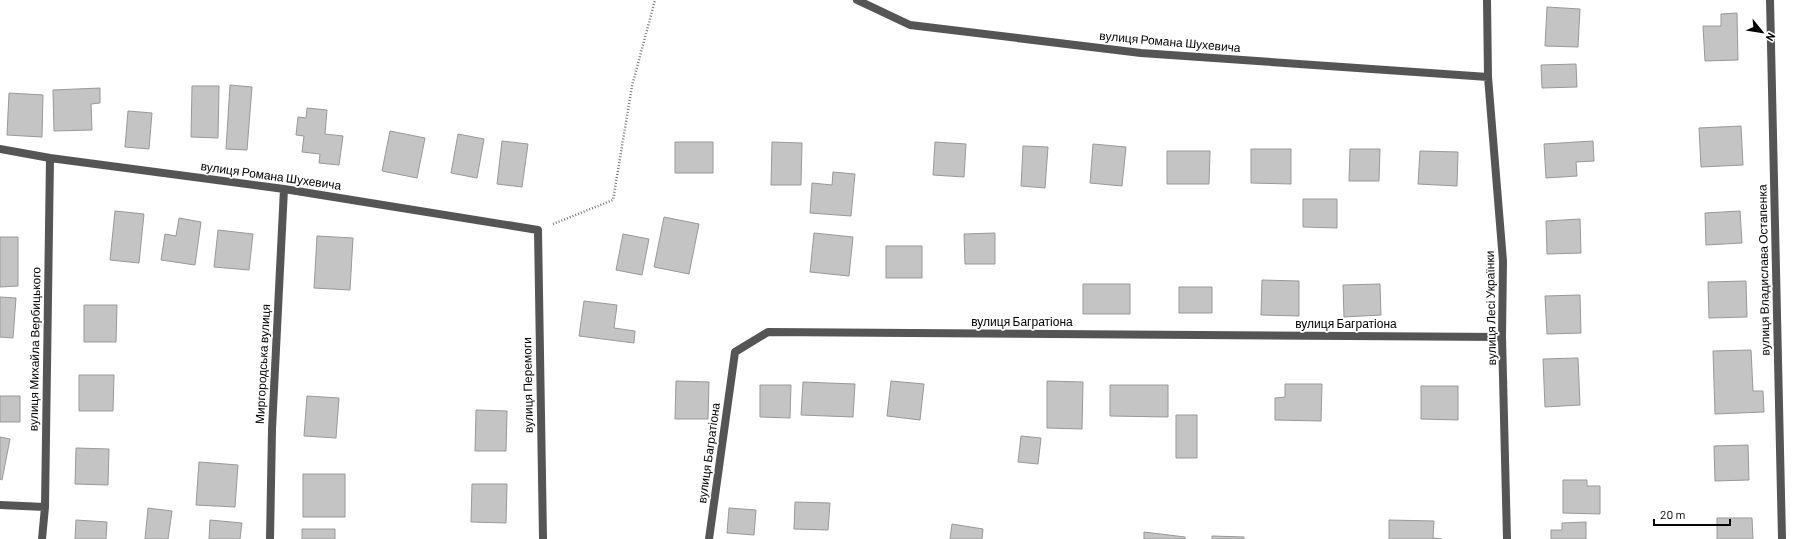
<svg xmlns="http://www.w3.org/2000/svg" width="1794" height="539" font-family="Barlow,sans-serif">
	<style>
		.building { fill: #c4c4c4; stroke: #999 }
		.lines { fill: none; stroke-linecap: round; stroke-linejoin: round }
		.path { stroke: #777; stroke-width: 2.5; stroke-dasharray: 1 2; stroke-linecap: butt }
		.minor { stroke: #555; stroke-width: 8 }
		.labels { text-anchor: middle; stroke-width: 3.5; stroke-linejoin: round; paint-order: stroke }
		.street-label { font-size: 12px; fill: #000; stroke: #fff }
	</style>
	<rect width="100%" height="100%" fill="#fff"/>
	<!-- building -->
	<path class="building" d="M1547,7L1580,9L1578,47L1545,46Z
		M1737,13L1738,60L1705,61L1703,26H1721V14Z
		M1576,64L1577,87L1542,88L1541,65Z
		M230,85L252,87L247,150L226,149Z
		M192,86H219L218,138L191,137Z
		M100,88V103L91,104L92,130L54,131L53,90Z
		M9,93L43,95L42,137L7,135Z
		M307,108L327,110L325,134L343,136L339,165L319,163L320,154L302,152L304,136L296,135L298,117L306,118Z
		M128,111L152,113L149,149L125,147Z
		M1741,126L1743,165L1701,167L1699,128Z
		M390,131L425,138L417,178L382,171Z
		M458,134L484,139L477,178L451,173Z
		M502,141L528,144L522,187L497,184Z
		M1593,141L1594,161L1576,162L1577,176L1546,178L1544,144Z
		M675,142H713V173H675Z
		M772,142L802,143L801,185H771Z
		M935,142L966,144L964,177L933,175Z
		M1093,144L1126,147L1122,186L1090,183Z
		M1023,146L1048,147L1045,188L1021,186Z
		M1251,149H1291V184L1251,183Z
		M1350,149H1380L1379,181H1349Z
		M1167,151H1210L1209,184H1167Z
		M1420,151L1458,152L1457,186L1418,184Z
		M833,172L855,174L851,216L810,213L812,183L832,185Z
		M1303,199H1337V228L1303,227Z
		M115,211L144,214L139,263L110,260Z
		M1740,211L1742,243L1706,245L1705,213Z
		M664,217L699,224L689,274L654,267Z
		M179,218L201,222L195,265L161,260L165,234L176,236Z
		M1580,219L1581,253L1547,254L1546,221Z
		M218,230L253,234L249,270L214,267Z
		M814,233L853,237L849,276L810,272Z
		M995,233V264H965L964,234Z
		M623,234L649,239L642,275L616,270Z
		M317,236L353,238L350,290L314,288Z
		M0,237H18V286L0,287Z
		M886,246H922V278H886Z
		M1262,280L1299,281V316L1261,315Z
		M1746,281L1747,317L1709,318L1708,282Z
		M1083,284H1130V314H1083Z
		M1380,284L1381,315L1344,317L1343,285Z
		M1179,287H1212V313H1179Z
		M1580,295L1581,333L1547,334L1545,296Z
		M0,297L16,298L13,338L0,337Z
		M584,301L617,305L614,328L635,331L634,343L579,336Z
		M84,305H117L116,342H84Z
		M1751,350L1753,391H1763L1764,412L1715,414L1713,351Z
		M1578,358L1580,405L1545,407L1543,359Z
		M79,375H114L113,411H79Z
		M676,381L709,382L708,419H675Z
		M891,381L924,384L920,420L887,416Z
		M1047,381L1083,382L1082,429L1047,428Z
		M803,382L855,384L853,417L801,415Z
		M1285,384H1322L1321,421L1275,420V398L1285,397Z
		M760,385H791L790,418L760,417Z
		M1110,385H1168V417L1110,416Z
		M1421,386H1458V420L1421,419Z
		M0,396H20V422H0Z
		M307,396L339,398L336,438L304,436Z
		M476,410L507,411L506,451H475Z
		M1176,415H1197V458H1176Z
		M1021,436L1041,438L1038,464L1018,462Z
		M0,437L10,439L2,480L0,479Z
		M1748,445L1749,480L1715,481L1714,446Z
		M76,448L109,449L108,485L75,484Z
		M199,462L238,465L235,507L196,505Z
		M303,474H345V517H303Z
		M1563,480H1587V486H1600V514L1563,513Z
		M472,484H507L506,523L471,522Z
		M795,502L830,503L828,530L794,529Z
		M148,508L172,511L168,539H145Z
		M729,508L756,510L754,535L727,533Z
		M1717,518H1752L1753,539H1717Z
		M76,520L107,522L106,539H75Z
		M210,520L242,523L240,539H209Z
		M1389,520L1434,521L1433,538L1442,539H1389Z
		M1586,522V539H1551V530H1562V523Z
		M952,524L983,529L982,539H950Z
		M302,529H335V539H302Z
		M1144,532L1185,537V539H1144Z
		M1212,536L1244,537V539H1212Z"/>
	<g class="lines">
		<!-- path -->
		<path class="path" d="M553,224L613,200L632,86L655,0"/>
		<!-- minor -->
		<path class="minor" d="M857,0L910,25L1141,53L1488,77
			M1487,0L1488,77L1503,261L1502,337L1507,539
			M1770,0L1782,539
			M0,149L50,158L284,189L538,230L543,539
			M0,505L45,507
			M42,539L45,507L50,158
			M270,539L272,429L284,189
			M709,539L735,352L768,332L1502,337"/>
	</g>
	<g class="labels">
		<!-- street labels -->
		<g class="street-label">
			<text transform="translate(1170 42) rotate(5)" y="4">вулиця Романа Шухевича</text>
			<text transform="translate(271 176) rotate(8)" y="4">вулиця Романа Шухевича</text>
			<text transform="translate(1764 270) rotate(-91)" y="4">вулиця Владислава Остапенка</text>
			<text transform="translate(1491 308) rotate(-91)" y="4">вулиця Лесі Українки</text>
			<text x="1022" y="326">вулиця Багратіона</text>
			<text x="1346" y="328">вулиця Багратіона</text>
			<text transform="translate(35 349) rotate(-89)" y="4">вулиця Михайла Вербицького</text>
			<text transform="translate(263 364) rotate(-87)" y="4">Миргородська вулиця</text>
			<text transform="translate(528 385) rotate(-91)" y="4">вулиця Перемоги</text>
			<text transform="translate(709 453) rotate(-82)" y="4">вулиця Багратіона</text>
		</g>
	</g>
	<!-- north arrow -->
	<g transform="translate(1762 32) rotate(120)" stroke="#ffffff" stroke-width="3" paint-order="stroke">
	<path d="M0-3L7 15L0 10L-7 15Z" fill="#000000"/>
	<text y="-6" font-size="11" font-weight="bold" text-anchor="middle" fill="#000000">N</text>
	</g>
	<!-- scale -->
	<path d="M1654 519v6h76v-6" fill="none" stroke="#000000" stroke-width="2"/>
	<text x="1660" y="519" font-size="12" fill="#000000" stroke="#ffffff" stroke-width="3" paint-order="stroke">20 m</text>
</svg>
